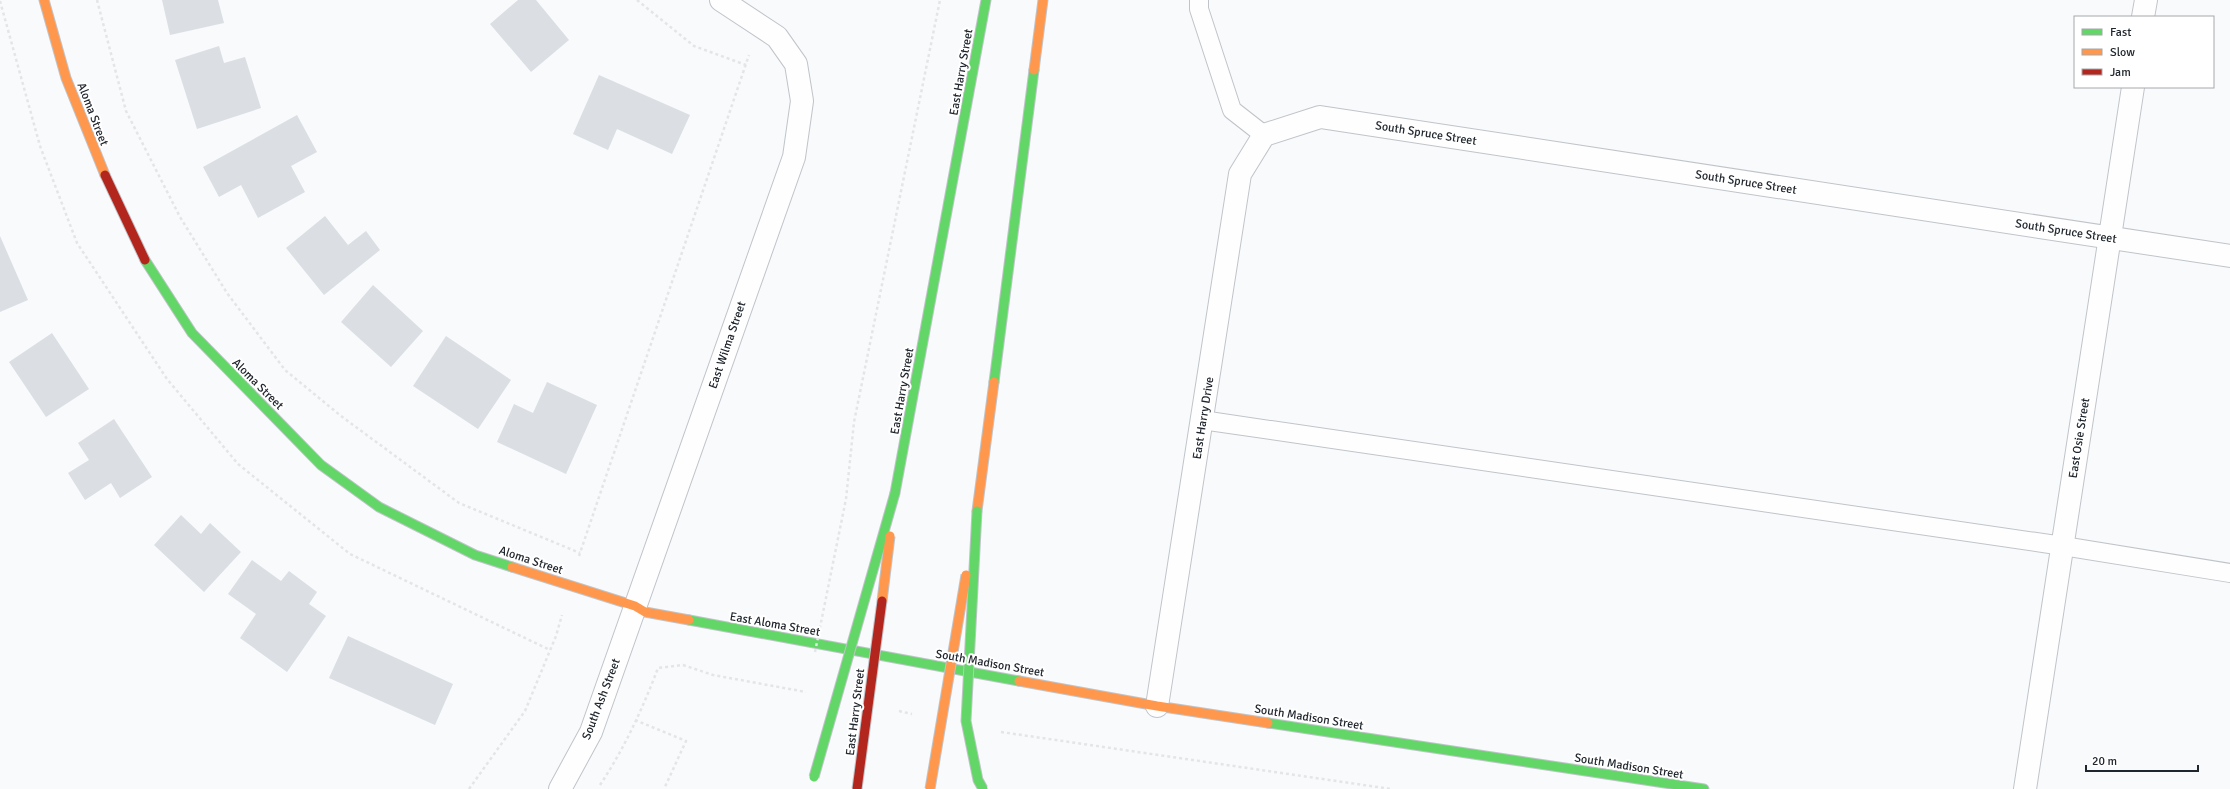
<svg xmlns="http://www.w3.org/2000/svg" width="2230" height="789" font-family="Signika,sans-serif">
	<style>
		.building { fill: #dbdee3 }
		.lines { fill: none; stroke-linecap: round; stroke-linejoin: round }
		.lane-casing { stroke: #c0c4c9; stroke-width: 20 }
		.street-casing { stroke: #c0c4c9; stroke-width: 24 }
		.fast-casing { stroke: #c0c4c9; stroke-width: 11 }
		.slow-casing { stroke: #c0c4c9; stroke-width: 11 }
		.jam-casing { stroke: #c0c4c9; stroke-width: 11 }
		.path { stroke: #e4e5e6; stroke-width: 2.5; stroke-dasharray: 3 3; stroke-linecap: butt }
		.lane { stroke: #fefeff; stroke-width: 18 }
		.street { stroke: #fefeff; stroke-width: 22 }
		.fast { stroke: #63d668; stroke-width: 9 }
		.slow { stroke: #ff974d; stroke-width: 9 }
		.jam { stroke: #b3261e; stroke-width: 9 }
		.fast-bridge-casing { stroke: #c0c4c9; stroke-width: 11; stroke-linecap: butt }
		.slow-bridge-casing { stroke: #c0c4c9; stroke-width: 11; stroke-linecap: butt }
		.jam-bridge-casing { stroke: #c0c4c9; stroke-width: 11; stroke-linecap: butt }
		.path-bridge { stroke: #e4e5e6; stroke-width: 2.5; stroke-dasharray: 3 3; stroke-linecap: butt }
		.fast-bridge { stroke: #63d668; stroke-width: 9 }
		.slow-bridge { stroke: #ff974d; stroke-width: 9 }
		.jam-bridge { stroke: #b3261e; stroke-width: 9 }
		.labels { text-anchor: middle; stroke-width: 4; stroke-linejoin: round; paint-order: stroke }
		.street-label { font-size: 12px; fill: #20262d; stroke: #fff }
	</style>
	<rect width="100%" height="100%" fill="#f8fafc"/>
	<!-- building -->
	<path class="building" d="M162,0H218L224,23L170,35Z
		M518,0H536L569,40L531,72L490,24Z
		M219,46L224,63L245,57L261,108L197,129L175,60Z
		M599,75L690,115L672,154L617,129L608,150L573,134Z
		M297,115L317,152L291,166L305,192L258,218L241,185L219,197L203,167Z
		M325,216L348,245L366,231L380,250L324,295L286,248Z
		M0,236L28,300L0,312Z
		M373,285L423,331L391,367L341,322Z
		M52,333L89,389L46,417L9,362Z
		M446,336L511,380L478,429L413,386Z
		M547,382L597,405L566,474L497,442L514,404L533,413Z
		M114,419L152,477L120,498L111,483L85,500L68,473L89,460L78,443Z
		M181,515L201,534L210,523L241,552L204,592L154,545Z
		M252,560L281,581L289,571L317,592L309,604L326,616L287,672L240,638L256,614L228,594Z
		M348,636L453,684L435,725L329,678Z"/>
	<g class="lines">
		<!-- lane casing -->
		<g class="lane-casing">
			<path id="lane" d="M1199,0V9L1232,110L1264,135
				M1202,420L2063,546L2230,573"/>
		</g>
		<!-- street casing -->
		<g class="street-casing">
			<path id="street" d="M2143,17L2146,0
				M1157,706L1240,174L1264,135L1320,117L2230,256
				M560,789L591,732L794,157L802,101L796,64L777,37L721,0
				M2025,789L2133,87"/>
		</g>
		<!-- fast casing -->
		<g class="fast-casing">
			<path id="fast" d="M145,260L192,333L321,465L379,507L475,555L512,567
				M994,382L1034,70
				M895,493L986,0
				M689,620L1019,681
				M1268,723L1704,789"/>
		</g>
		<!-- slow casing -->
		<g class="slow-casing">
			<path id="slow" d="M44,0L66,78L105,175
				M1034,70L1043,0
				M977,511L994,382
				M512,567L635,606L645,612L689,620
				M1019,681L1157,706L1268,723"/>
		</g>
		<!-- jam casing -->
		<g class="jam-casing">
			<path id="jam" d="M105,175L145,260"/>
		</g>
		<!-- path -->
		<path class="path" d="M97,0L126,111L180,217L227,293L285,370L341,416L459,503L580,553
			M637,0L694,46L746,65
			M0,1L40,146L77,243L167,379L238,464L350,554L550,650
			M846,499L854,422L940,0
			M579,556L749,55
			M899,711L912,714
			M635,720L686,741L664,789
			M1001,732L1391,789
			M600,785C624,749 643,708 658,668L683,665L713,675L806,692
			M469,789L525,711L556,636L562,615"/>
		<!-- lane -->
		<use href="#lane" class="lane"/>
		<!-- street -->
		<use href="#street" class="street"/>
		<!-- fast -->
		<use href="#fast" class="fast"/>
		<!-- slow -->
		<use href="#slow" class="slow"/>
		<!-- jam -->
		<use href="#jam" class="jam"/>
		<!-- fast-bridge casing -->
		<g class="fast-bridge-casing">
			<path id="fast-bridge" d="M977,511L966,721L978,780L983,789
				M814,777L895,493"/>
		</g>
		<!-- slow-bridge casing -->
		<g class="slow-bridge-casing">
			<path id="slow-bridge" d="M882,601L890,536
				M930,789L966,575"/>
		</g>
		<!-- jam-bridge casing -->
		<g class="jam-bridge-casing">
			<path id="jam-bridge" d="M857,789L882,601"/>
		</g>
		<!-- path-bridge -->
		<path class="path-bridge" d="M815,652L846,499"/>
		<!-- fast-bridge -->
		<use href="#fast-bridge" class="fast-bridge"/>
		<!-- slow-bridge -->
		<use href="#slow-bridge" class="slow-bridge"/>
		<!-- jam-bridge -->
		<use href="#jam-bridge" class="jam-bridge"/>
	</g>
	<g class="labels">
		<!-- street labels -->
		<g class="street-label">
			<text transform="translate(961 72) rotate(-80)" y="4">East Harry Street</text>
			<text transform="translate(93 114) rotate(69)" y="4">Aloma Street</text>
			<text transform="translate(1426 133) rotate(9)" y="4">South Spruce Street</text>
			<text transform="translate(1746 182) rotate(9)" y="4">South Spruce Street</text>
			<text transform="translate(2066 231) rotate(9)" y="4">South Spruce Street</text>
			<text transform="translate(727 345) rotate(-71)" y="4">East Wilma Street</text>
			<text transform="translate(258 384) rotate(45)" y="4">Aloma Street</text>
			<text transform="translate(902 391) rotate(-80)" y="4">East Harry Street</text>
			<text transform="translate(1203 418) rotate(-81)" y="4">East Harry Drive</text>
			<text transform="translate(2079 438) rotate(-81)" y="4">East Osie Street</text>
			<text transform="translate(531 560) rotate(18)" y="4">Aloma Street</text>
			<text transform="translate(775 624) rotate(10)" y="4">East Aloma Street</text>
			<text transform="translate(990 663) rotate(10)" y="4">South Madison Street</text>
			<text transform="translate(601 699) rotate(-69)" y="4">South Ash Street</text>
			<text transform="translate(855 712) rotate(-83)" y="4">East Harry Street</text>
			<text transform="translate(1309 717) rotate(9)" y="4">South Madison Street</text>
			<text transform="translate(1629 766) rotate(9)" y="4">South Madison Street</text>
		</g>
	</g>
	<!-- legend -->
	<rect x="2074" y="16" width="140" height="72" fill="#ffffff" stroke="#a6a8ab"/>
	<rect x="2082" y="29" width="20" height="6" fill="#63d668" stroke="#a6a8ab"/>
	<text x="2110" y="36" font-size="12" fill="#20262d">Fast</text>
	<rect x="2082" y="49" width="20" height="6" fill="#ff974d" stroke="#a6a8ab"/>
	<text x="2110" y="56" font-size="12" fill="#20262d">Slow</text>
	<rect x="2082" y="69" width="20" height="6" fill="#b3261e" stroke="#a6a8ab"/>
	<text x="2110" y="76" font-size="12" fill="#20262d">Jam</text>
	<!-- scale -->
	<path d="M2086 765v6h112v-6" fill="none" stroke="#20262d" stroke-width="2"/>
	<text x="2092" y="765" font-size="12" fill="#20262d" stroke="#ffffff" stroke-width="3" paint-order="stroke">20 m</text>
</svg>
